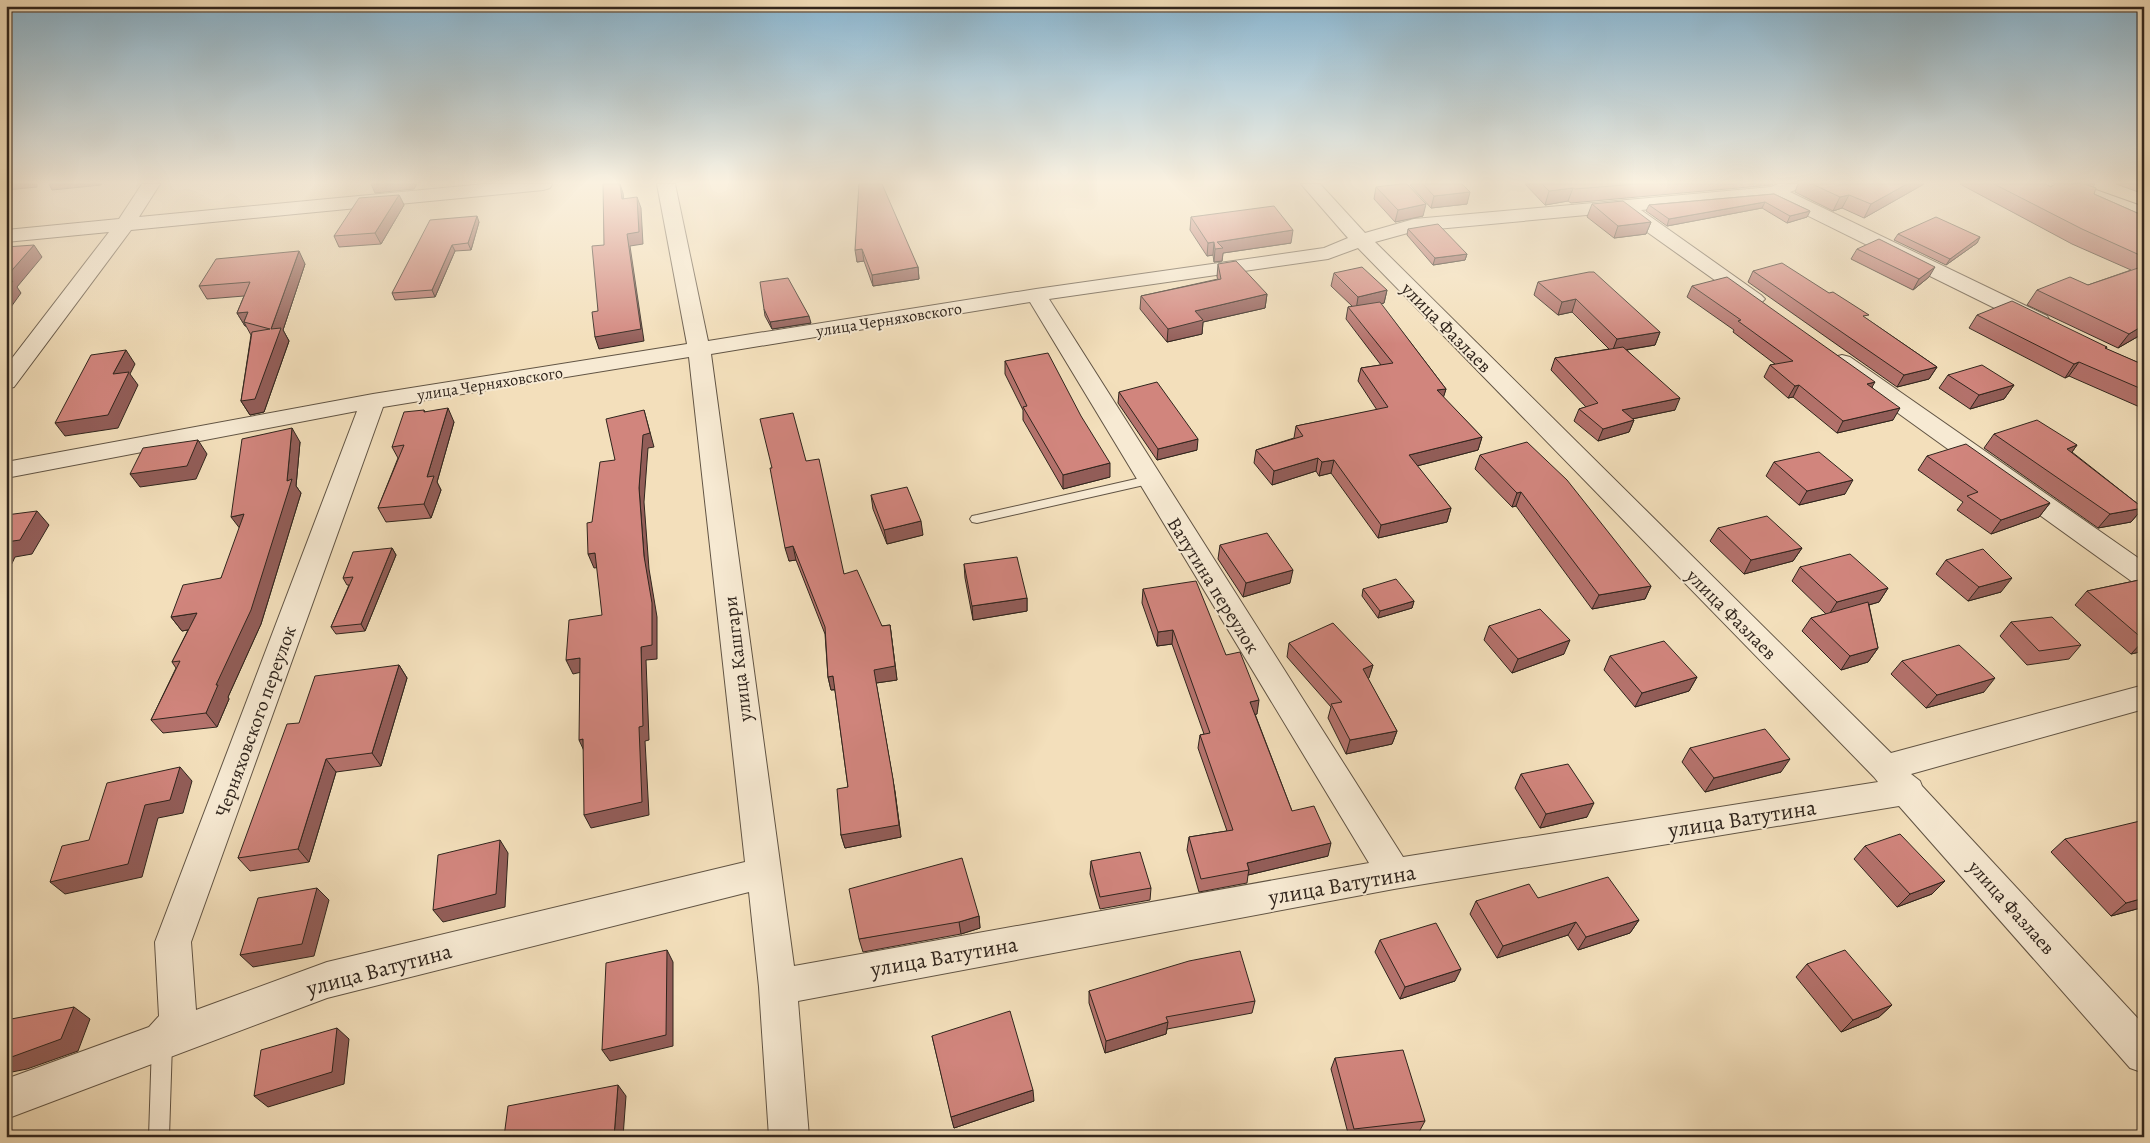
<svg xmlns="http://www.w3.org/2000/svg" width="2150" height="1143" font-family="Alegreya,serif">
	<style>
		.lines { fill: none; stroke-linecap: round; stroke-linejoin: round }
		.lane-casing { stroke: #615444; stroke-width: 2 }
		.street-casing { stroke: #615444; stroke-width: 2 }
		.secondary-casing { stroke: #30251d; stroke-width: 2 }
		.lane { fill: #f7ead3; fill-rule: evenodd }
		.street { fill: #f7ead3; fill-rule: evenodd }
		.secondary { fill: #f7ead3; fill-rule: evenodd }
		.wall { fill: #b4726c; stroke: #30251d }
		.shaded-wall { fill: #925d58; stroke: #30251d }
		.building { fill: #d1857d; stroke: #30251d }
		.labels { text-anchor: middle; stroke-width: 4; stroke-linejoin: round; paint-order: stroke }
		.far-street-label { font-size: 16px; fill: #30251d; stroke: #f7ead3 }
		.street-label { font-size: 19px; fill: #30251d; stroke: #f7ead3 }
		.near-street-label { font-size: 22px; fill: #30251d; stroke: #f7ead3 }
	</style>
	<rect width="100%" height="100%" fill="#f3dfbb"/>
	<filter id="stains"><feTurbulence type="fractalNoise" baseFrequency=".004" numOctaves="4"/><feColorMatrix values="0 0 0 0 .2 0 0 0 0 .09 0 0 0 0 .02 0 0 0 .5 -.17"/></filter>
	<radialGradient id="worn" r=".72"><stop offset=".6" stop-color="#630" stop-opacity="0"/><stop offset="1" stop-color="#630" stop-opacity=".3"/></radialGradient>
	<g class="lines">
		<!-- lane casing -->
		<g class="lane-casing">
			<path id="lane" d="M1149,476L1155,480L1153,483L977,523L972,522L970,519L972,516L977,515Z
				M162,1033L169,1036L172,1043L169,1137H149L152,1043L155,1036Z"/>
		</g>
		<!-- street casing -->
		<g class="street-casing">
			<path id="street" d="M142,184H160L139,217L485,184H552L550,188L543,190L131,230L14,387L6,389V366L109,232L6,242V230L119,219Z
				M657,184H675L708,341L1036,289L1324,248L1348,238L1301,184H1320L1365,233L1414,219L1771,187L1778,184H1802L1800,188L1790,192L2047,316L2050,321L2047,326L2039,327L2031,326L1772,198L1641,210L1761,295L1765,299L1761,303L1754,305L1747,303L1619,212L1415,231L1375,242L1891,753L2144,685V709L1911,774L1920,781L1922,786L2144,1025V1073L2130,1068L1899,806L1394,889L798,1001L809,1137H769L759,987L749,892L327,998L6,1119V1079L149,1027L159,1016L155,942L357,411L6,478V462L373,394L687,344ZM1358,248L1874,777L1878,782L1403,857L1049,299L1328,259ZM1030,302L1369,863L794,966L711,354ZM689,357L745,862L327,962L196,1010L191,942L383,407Z
				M1842,355L1850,357L2144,562V586L2134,583L1834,367L1831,362L1834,357Z"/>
		</g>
		<!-- secondary casing -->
		<g class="secondary-casing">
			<path id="secondary" d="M2052,184H2079L2144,207V220L2054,188Z"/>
		</g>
		<!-- lane -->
		<use href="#lane" class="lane"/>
		<!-- street -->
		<use href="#street" class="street"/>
		<!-- secondary -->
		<use href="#secondary" class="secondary"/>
	</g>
	<!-- wall -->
	<path class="wall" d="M859,184L918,267L919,279L873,286L864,261L857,262Z
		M1411,184H1462L1467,204L1431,208L1410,185Z
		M1525,184H1773L1771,185L1571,203L1568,201L1545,205Z
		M1798,184H1924L1864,218L1842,208L1833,211L1795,192Z
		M1960,184H2045L2051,187L2055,184H2095L2093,187L2094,194L2144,216V333L2118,348L2027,305L2037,290L2088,285L2131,270L2072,244Z
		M2116,184H2144V194Z
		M1376,187L1423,216L1395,222L1374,199Z
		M1774,194L1810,211L1807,217L1787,223L1762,208L1667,226L1646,211L1649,205Z
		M399,195L404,205L381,244L339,247L334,236Z
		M1592,204L1651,222L1646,234L1614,238L1587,217Z
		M1191,217L1291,243L1223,253L1222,261L1214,262L1213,255L1207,256L1190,230Z
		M479,222L471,250L455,251L435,297L395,300L392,293Z
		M1408,229L1467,254L1465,260L1433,265L1407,235Z
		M1898,234L1980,237L1977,243L1946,265L1894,240Z
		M1857,249L1929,277L1913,290L1851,259Z
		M305,264L283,330L289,341L264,412L250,415L241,401L251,335L246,326H245L237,313L244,296L207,299L199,286Z
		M1218,264L1267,294L1265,308L1203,322L1202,334L1167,342L1140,309L1141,296L1218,279L1217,277Z
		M1753,271L1867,319L1937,367L1929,379L1897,387L1748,282Z
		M1334,273L1387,290L1384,303L1381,304L1446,389L1443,397L1482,437L1478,450L1417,466L1451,508L1447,522L1378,538L1331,473L1319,476L1316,471L1272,485L1254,463L1256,450L1294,438L1296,426L1377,410L1358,381L1361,368L1381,365L1346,319L1348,307L1352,306L1331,286Z
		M1538,282L1660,332L1655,345L1627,350L1675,410L1632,419L1634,420L1629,432L1598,441L1574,421L1579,409L1586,407L1551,370L1555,358L1609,349L1572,312L1558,315L1534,295Z
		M1692,286L1872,387L1893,420L1837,433L1793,397L1788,398L1764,377L1770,365L1775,364L1733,332L1734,330L1687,297Z
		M764,309L811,323L772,329L765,316Z
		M1977,315L2107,347L2106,349L2144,365V406L2142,408L2069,376L2065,378L1969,328Z
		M1005,361L1110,477L1063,489L1023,420V410L1005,374Z
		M1948,375L2014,385L2004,399L1970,409L1939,388Z
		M1119,392L1197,450L1157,460L1118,403Z
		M424,410L425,412L454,422L437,482L441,490L431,518L386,522L378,508L398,458L392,447Z
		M1994,434L2077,445L2072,452L2143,508L2131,522L2098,528L1984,448Z
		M300,442L296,486L301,493L261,624L228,697L229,699L217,727L163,733L151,720L176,668L172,662L188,630L182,631L171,617L221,578Z
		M1480,455L1651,586L1645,599L1592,609L1516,506L1512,507L1475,469Z
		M1927,456L2050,503L2039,517L1991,534L1957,510L1963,502L1918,470Z
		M806,461L844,574L882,626L890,625L897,680L876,683L895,792L901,837L845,848L841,835L848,787L835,690H831L828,677L825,634L796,560L789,561Z
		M1774,462L1845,494L1799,505L1766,476Z
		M871,495L923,535L887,544L873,509Z
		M1718,528L1802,548L1793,561L1744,574L1710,541Z
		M1220,545L1290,583L1243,597L1218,559Z
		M392,548L396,555L365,631L336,634L331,627L349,585H347L343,578Z
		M1946,560L2001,592L1968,601L1936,574Z
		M964,564L1027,598V611L973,620L965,578Z
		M1800,567L1888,588L1879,602L1869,605L1878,648L1868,662L1841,670L1802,631L1811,618L1826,614L1792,581Z
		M2144,579V651L2131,654L2075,605L2087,591Z
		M1143,589L1226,655L1257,714H1255L1292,811L1328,856L1248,875L1247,883L1199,892L1187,850L1189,837L1227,831L1198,748L1200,735L1204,734L1172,644L1157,646L1142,603Z
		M1363,589L1414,601L1412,608L1378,618L1362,596Z
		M2011,622L2081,645L2069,659L2027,665L2000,636Z
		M1489,626L1564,654L1512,673L1484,640Z
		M1289,643L1373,665L1368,679L1397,731L1392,744L1346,754L1328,718L1331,707L1287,657Z
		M1610,656L1697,677L1689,691L1635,707L1604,670Z
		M1902,661L1984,692L1926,708L1891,674Z
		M399,665L407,678L381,766L336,772L309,862L250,871L238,858L299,723Z
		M1690,748L1781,772L1705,792L1682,762Z
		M1521,774L1587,817L1540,828L1515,788Z
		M2065,839L2144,907L2111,916L2051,852Z
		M1865,846L1945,881L1932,894L1897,907L1854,859Z
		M1091,861L1151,888L1150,900L1100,909L1090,874Z
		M1538,898L1639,920L1630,933L1578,950L1568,935L1497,958L1470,914L1476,901Z
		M979,916L980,928L961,934L863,952L859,939Z
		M1380,940L1455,981L1400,999L1375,952Z
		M1807,964L1892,1005L1879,1017L1841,1032L1796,977Z
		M1089,991L1255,1001L1252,1013L1167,1029L1166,1034L1105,1053L1089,1003Z
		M932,1036L1034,1101L954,1128Z
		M1335,1058L1425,1121L1419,1132L1373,1137H1349L1331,1069Z"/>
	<!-- shaded-wall -->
	<path class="shaded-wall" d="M6,184H37V187L6,190Z
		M49,184H102L101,185L52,190Z
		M371,184H417L414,189L375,193Z
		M620,184L623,193L625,210L622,199Z
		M1907,184H1924L1864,218L1871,204Z
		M1573,188L1568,201L1545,205L1549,191Z
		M1470,192L1467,204L1431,208L1434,196Z
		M399,195L404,205L381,244L375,233Z
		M1849,195L1842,208L1833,211L1840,197Z
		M637,197L641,208L643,244L630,246L644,341L599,349L595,337Z
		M1765,202L1762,208L1667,226L1669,219Z
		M1426,204L1423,216L1395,222L1398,210Z
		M1810,211L1807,217L1787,223L1790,216Z
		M477,216L479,222L471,250L468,243Z
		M1651,222L1646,234L1614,238L1618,226Z
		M1293,230L1291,243L1223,253L1222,261L1214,262L1215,249L1217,242Z
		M1980,237L1977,243L1946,265L1950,259Z
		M1214,242L1213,255L1207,256L1208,243Z
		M34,245L42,257L17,287L21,293L6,314V277Z
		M452,245L455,251L435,297L432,290Z
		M862,249L864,261L857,262L855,250Z
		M299,251L305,264L283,330L289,341L264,412L250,415L241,401L271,329Z
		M1467,254L1465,260L1433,265L1435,258Z
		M918,267L919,279L873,286L872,275Z
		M1935,267L1929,277L1913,290L1919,279Z
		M1387,290L1384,303L1356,310L1358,297Z
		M1267,294L1265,308L1203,322L1202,334L1167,342L1168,329L1195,311Z
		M1576,299L1572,312L1558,315L1562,302Z
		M248,312L244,322L246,326H245L237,313Z
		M809,316L811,323L772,329L770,322Z
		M2144,325V333L2118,348L2129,334Z
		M1660,332L1655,345L1612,352L1617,339Z
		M126,350L135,364L130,374L138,385L118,428L65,436L55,423L113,374Z
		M2079,362L2069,376L2065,378L2074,364Z
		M1937,367L1929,379L1897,387L1904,375Z
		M1875,382L1868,394L1867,384Z
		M1799,385L1793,397L1788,398L1795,386Z
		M2014,385L2004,399L1970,409L1979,395Z
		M1446,389L1442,402L1437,390Z
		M1680,398L1675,410L1617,422L1622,410Z
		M448,408L454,422L437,482L441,490L431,518L424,504L427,477Z
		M1900,408L1893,420L1837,433L1843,421Z
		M644,410L654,447L648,448L644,502L649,569L657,617V659L646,660L649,740L645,741L649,815L591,828L584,815L639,727L644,556L639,488Z
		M1634,420L1629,432L1598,441L1603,429Z
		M292,428L300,442L296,486L301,493L261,624L228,697L229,699L217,727L206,713L287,481Z
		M1482,437L1478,450L1405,469L1409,455Z
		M1198,439L1197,450L1157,460L1158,449Z
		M198,440L207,454L196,479L140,487L130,474Z
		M2077,445L2067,459V449Z
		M1318,458L1316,471L1272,485L1274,471Z
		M1334,460L1331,473L1319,476L1322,462Z
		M1110,463V477L1063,489V475Z
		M1853,480L1845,494L1799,505L1807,491Z
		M1521,492L1516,506L1512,507L1517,493Z
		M2050,503L2039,517L1991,534L2001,520Z
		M1451,508L1447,522L1378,538L1381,525Z
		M2143,508L2131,522L2098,528L2110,514Z
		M37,511L49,525L32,554L15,557L6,576V542Z
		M244,514L241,530L231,517Z
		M921,521L923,535L887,544L884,530Z
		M793,546L796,560L789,561L785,548Z
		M392,548L396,555L365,631L361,624Z
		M1802,548L1793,561L1744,574L1751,560Z
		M595,553L601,567L594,568L588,554Z
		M1293,570L1290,583L1243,597L1246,583Z
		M2012,578L2001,592L1968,601L1979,587Z
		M1651,586L1645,599L1592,609L1599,595Z
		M1888,588L1879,602L1828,616L1837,602Z
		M1027,598V611L973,620L972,606Z
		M1414,601L1412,608L1378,618L1380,611Z
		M197,613L207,626L182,631L171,617Z
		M890,625L897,680L876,683L895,792L901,837L845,848L841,835L874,670Z
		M1173,630L1172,644L1157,646L1158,632Z
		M1570,640L1564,654L1512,673L1518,659Z
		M2144,640V651L2131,654Z
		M1878,648L1868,662L1841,670L1850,656Z
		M580,658L586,671L573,674L566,660Z
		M399,665L407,678L381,766L372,753Z
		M1373,665L1369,678L1359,683L1363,669Z
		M833,676L836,689L831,690L828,677Z
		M1697,677L1689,691L1635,707L1642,693Z
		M1995,678L1984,692L1926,708L1937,695Z
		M1259,700L1257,714L1248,716L1250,702Z
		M1397,731L1392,744L1346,754L1350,740Z
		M583,739L585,753L579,740Z
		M326,759L336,772L309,862L298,849Z
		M1790,759L1781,772L1705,792L1714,778Z
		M180,767L192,781L183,813L158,818L142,877L65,894L50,882Z
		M1594,803L1587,817L1540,828L1546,814Z
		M500,840L508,853L505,907L443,922L433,910Z
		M1331,843L1328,856L1248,875L1249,870L1247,863Z
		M1945,881L1932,894L1897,907L1910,894Z
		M317,888L329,900L314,956L253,967L240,955Z
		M2144,898V907L2111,916L2126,903Z
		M979,916L980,928L961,934L959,922Z
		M1639,920L1630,933L1578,950L1586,937Z
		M1576,922L1568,935L1497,958L1503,946Z
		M667,950L673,962V1046L610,1061L602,1050Z
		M1461,969L1455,981L1400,999L1405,987Z
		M1892,1005L1879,1017L1841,1032L1853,1020Z
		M74,1007L90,1019L78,1051L27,1069L7,1073H6V1053Z
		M1168,1022L1166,1034L1105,1053L1106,1041Z
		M337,1028L349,1039L344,1084L268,1107L254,1096Z
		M618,1085L626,1096L623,1137H614Z
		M1033,1090L1034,1101L954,1128L951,1117Z"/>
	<!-- building -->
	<path class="building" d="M603,184H620L622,199L637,197L639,232L627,234L641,329L595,337L592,312L598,311L592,246L604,245Z
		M859,184H882L918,267L872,275L862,249L855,250Z
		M1401,184H1407L1426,204L1398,210L1376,187Z
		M1423,184H1462L1470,192L1434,196Z
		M1542,184H1636L1575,189L1573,188L1549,191Z
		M1812,184H1907L1871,204L1849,195L1840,197Z
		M1994,184H2045L2051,187L2055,184H2084L2096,188L2094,194L2144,216V257L2082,229Z
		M1774,194L1810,211L1790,216L1765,202L1669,219L1649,205Z
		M399,195L375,233L334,236L359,198Z
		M1623,201L1651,222L1618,226L1592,204Z
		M1274,206L1293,230L1217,242L1223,248L1215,249L1214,242L1208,243L1191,217Z
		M477,216L468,243L452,245L432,290L392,293L430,220Z
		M1936,217L1980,237L1950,259L1898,234Z
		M1438,224L1467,254L1435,258L1408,229Z
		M1879,239L1935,267L1919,279L1857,249Z
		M34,245L6,277V247Z
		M299,251L271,329L281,328L255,399L241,401L252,332L270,329L244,322L248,312L237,313L250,282L199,286L216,259Z
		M1236,261L1267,294L1195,311L1203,320L1168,329L1141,296L1221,279L1218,264Z
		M1782,263L1829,293L1833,292L1869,315L1863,316L1937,367L1904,375L1753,271Z
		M2144,266V325L2129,334L2037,290L2070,277L2088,285Z
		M1362,267L1387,290L1358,297L1334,273Z
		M1589,272H1594L1660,332L1617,339L1576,299L1562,302L1538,282Z
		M1727,277L1875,382L1867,384L1900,408L1843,421L1799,385L1795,386L1770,365L1793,361L1738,321L1741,320L1692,286Z
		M788,278L809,316L770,322L764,309L760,282Z
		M13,281L6,289V282Z
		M2012,301L2107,347L2105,348L2144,365V390L2079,362L2074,364L1977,315Z
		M1380,302L1446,389L1437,390L1482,437L1409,455L1451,508L1381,525L1334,460L1322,462L1318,458L1274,471L1256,450L1303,436L1296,426L1388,407L1361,368L1393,363L1348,307Z
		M1623,347L1680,398L1622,410L1634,420L1603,429L1579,409L1598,403L1555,358Z
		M126,350L113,374L129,372L108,415L55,423L91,355Z
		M1048,353L1081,416L1110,463L1063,475L1023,407L1027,406L1005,361Z
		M1982,365L2014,385L1979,395L1948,375Z
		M1157,382L1198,439L1158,449L1119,392Z
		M448,408L427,477L434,476L424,504L378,508L404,445L392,447L404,412L424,410V412Z
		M644,410L650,433L643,435L639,488L644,556L652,603V645L641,647L643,726L639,727L642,802L584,815L583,739L579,740L580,658L566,660L569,620L602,615L595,553L588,554L587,523L592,522L600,462L615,460L606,419Z
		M793,413L806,461L819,459L844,574L857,570L882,626L890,625L895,666L874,670L893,779L899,825L841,835L837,789L848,787L833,676L828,677L825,627L793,546L785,548L770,468H772L760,419Z
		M2037,420L2077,445L2067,449L2143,508L2110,514L1994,434Z
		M292,428L287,481L292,479L251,610L216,685H218L206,713L151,720L180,661L172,662L197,613L171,617L183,585L221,578L244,514L231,517L242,439Z
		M198,440L187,466L130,474L143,448Z
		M1527,442L1567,480L1651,586L1599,595L1521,492L1517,493L1480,455Z
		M1966,444L2050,503L2001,520L1967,496L1978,492L1927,456Z
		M1819,452L1853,480L1807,491L1774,462Z
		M907,487L921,521L884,530L871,495Z
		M37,511L20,540L6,542V515Z
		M1767,516L1802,548L1751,560L1718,528Z
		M1267,533L1293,570L1246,583L1220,545Z
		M392,548L361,624L331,627L353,577L343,578L353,552Z
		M1983,549L2012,578L1979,587L1946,560Z
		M1850,554L1888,588L1837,602L1800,567Z
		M1017,557L1027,598L972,606L964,564Z
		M1396,579L1414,601L1380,611L1363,589Z
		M2144,579V640L2087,591Z
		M1196,581L1226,655L1240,652L1259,700L1250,702L1292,811L1314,806L1331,843L1247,863L1249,870L1201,879L1189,837L1233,830L1200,735L1210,733L1173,630L1158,632L1143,589Z
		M1868,602L1878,648L1850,656L1811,618Z
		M1540,609L1570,640L1518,659L1489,626Z
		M2052,617L2081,645L2039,651L2011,622Z
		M1333,623L1373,665L1363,669L1397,731L1350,740L1331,704L1342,702L1289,643Z
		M1664,641L1697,677L1642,693L1610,656Z
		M1959,645L1995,678L1937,695L1902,661Z
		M399,665L372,753L326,759L298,849L238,858L287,724L299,723L315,676Z
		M1765,729L1790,759L1714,778L1690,748Z
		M1568,764L1594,803L1546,814L1521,774Z
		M180,767L170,800L145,805L128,864L50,882L62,846L89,840L107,783Z
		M2140,821L2144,825V898L2126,903L2065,839Z
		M1900,834L1945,881L1910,894L1865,846Z
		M500,840L496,894L433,910L438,855Z
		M1140,852L1151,888L1100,897L1091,861Z
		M962,858L979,916L959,922L859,939L849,889Z
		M1608,877L1639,920L1586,937L1576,922L1503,946L1476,901L1529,884L1538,898Z
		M317,888L302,944L240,955L258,898Z
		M1436,923L1461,969L1405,987L1380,940Z
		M667,950L666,1035L602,1050L606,963Z
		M1845,950L1892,1005L1853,1020L1807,964Z
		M1240,951L1255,1001L1166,1017L1168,1022L1106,1041L1089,991L1189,961Z
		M74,1007L61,1039L6,1059V1020Z
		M1010,1011L1033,1090L951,1117L932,1036Z
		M337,1028L332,1072L254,1096L261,1050Z
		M1403,1050L1425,1121L1354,1129L1335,1058Z
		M618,1085L614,1137H504L508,1106Z"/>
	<!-- sky -->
	<linearGradient id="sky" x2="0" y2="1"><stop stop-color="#89b7d3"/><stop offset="0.53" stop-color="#faf1e0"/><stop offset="1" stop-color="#faf1e0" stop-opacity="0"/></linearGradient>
	<rect width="2150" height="344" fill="url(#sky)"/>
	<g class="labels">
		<!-- far-street labels -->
		<g class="far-street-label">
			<text transform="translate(889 319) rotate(-9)" y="6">улица Черняховского</text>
			<text transform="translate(490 383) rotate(-9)" y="6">улица Черняховского</text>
		</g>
		<!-- street labels -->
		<g class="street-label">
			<text transform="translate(1447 327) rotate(45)" y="7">улица Фазлаев</text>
			<text transform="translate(1214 585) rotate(58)" y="7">Ватутина переулок</text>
			<text transform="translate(1732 614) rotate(45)" y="7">улица Фазлаев</text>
			<text transform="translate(737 659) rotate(-97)" y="7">улица Кашгари</text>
			<text transform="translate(255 721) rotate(-70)" y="7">Черняховского переулок</text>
			<text transform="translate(2012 907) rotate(48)" y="7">улица Фазлаев</text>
		</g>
		<!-- near-street labels -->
		<g class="near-street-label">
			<text transform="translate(1742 818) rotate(-9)" y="8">улица Ватутина</text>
			<text transform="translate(1342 884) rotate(-10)" y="8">улица Ватутина</text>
			<text transform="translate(944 956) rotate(-10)" y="8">улица Ватутина</text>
			<text transform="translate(379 969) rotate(-15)" y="8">улица Ватутина</text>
		</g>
	</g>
	<!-- margin -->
	<rect width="2150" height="1143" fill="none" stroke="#f3dfbb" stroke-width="25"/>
	<rect x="8" y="8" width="2135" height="1128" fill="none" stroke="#30251d" stroke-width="2.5"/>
	<rect x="12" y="12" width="2125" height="1118" fill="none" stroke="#30251d"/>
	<rect width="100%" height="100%" filter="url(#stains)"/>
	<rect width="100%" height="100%" fill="url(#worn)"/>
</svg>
